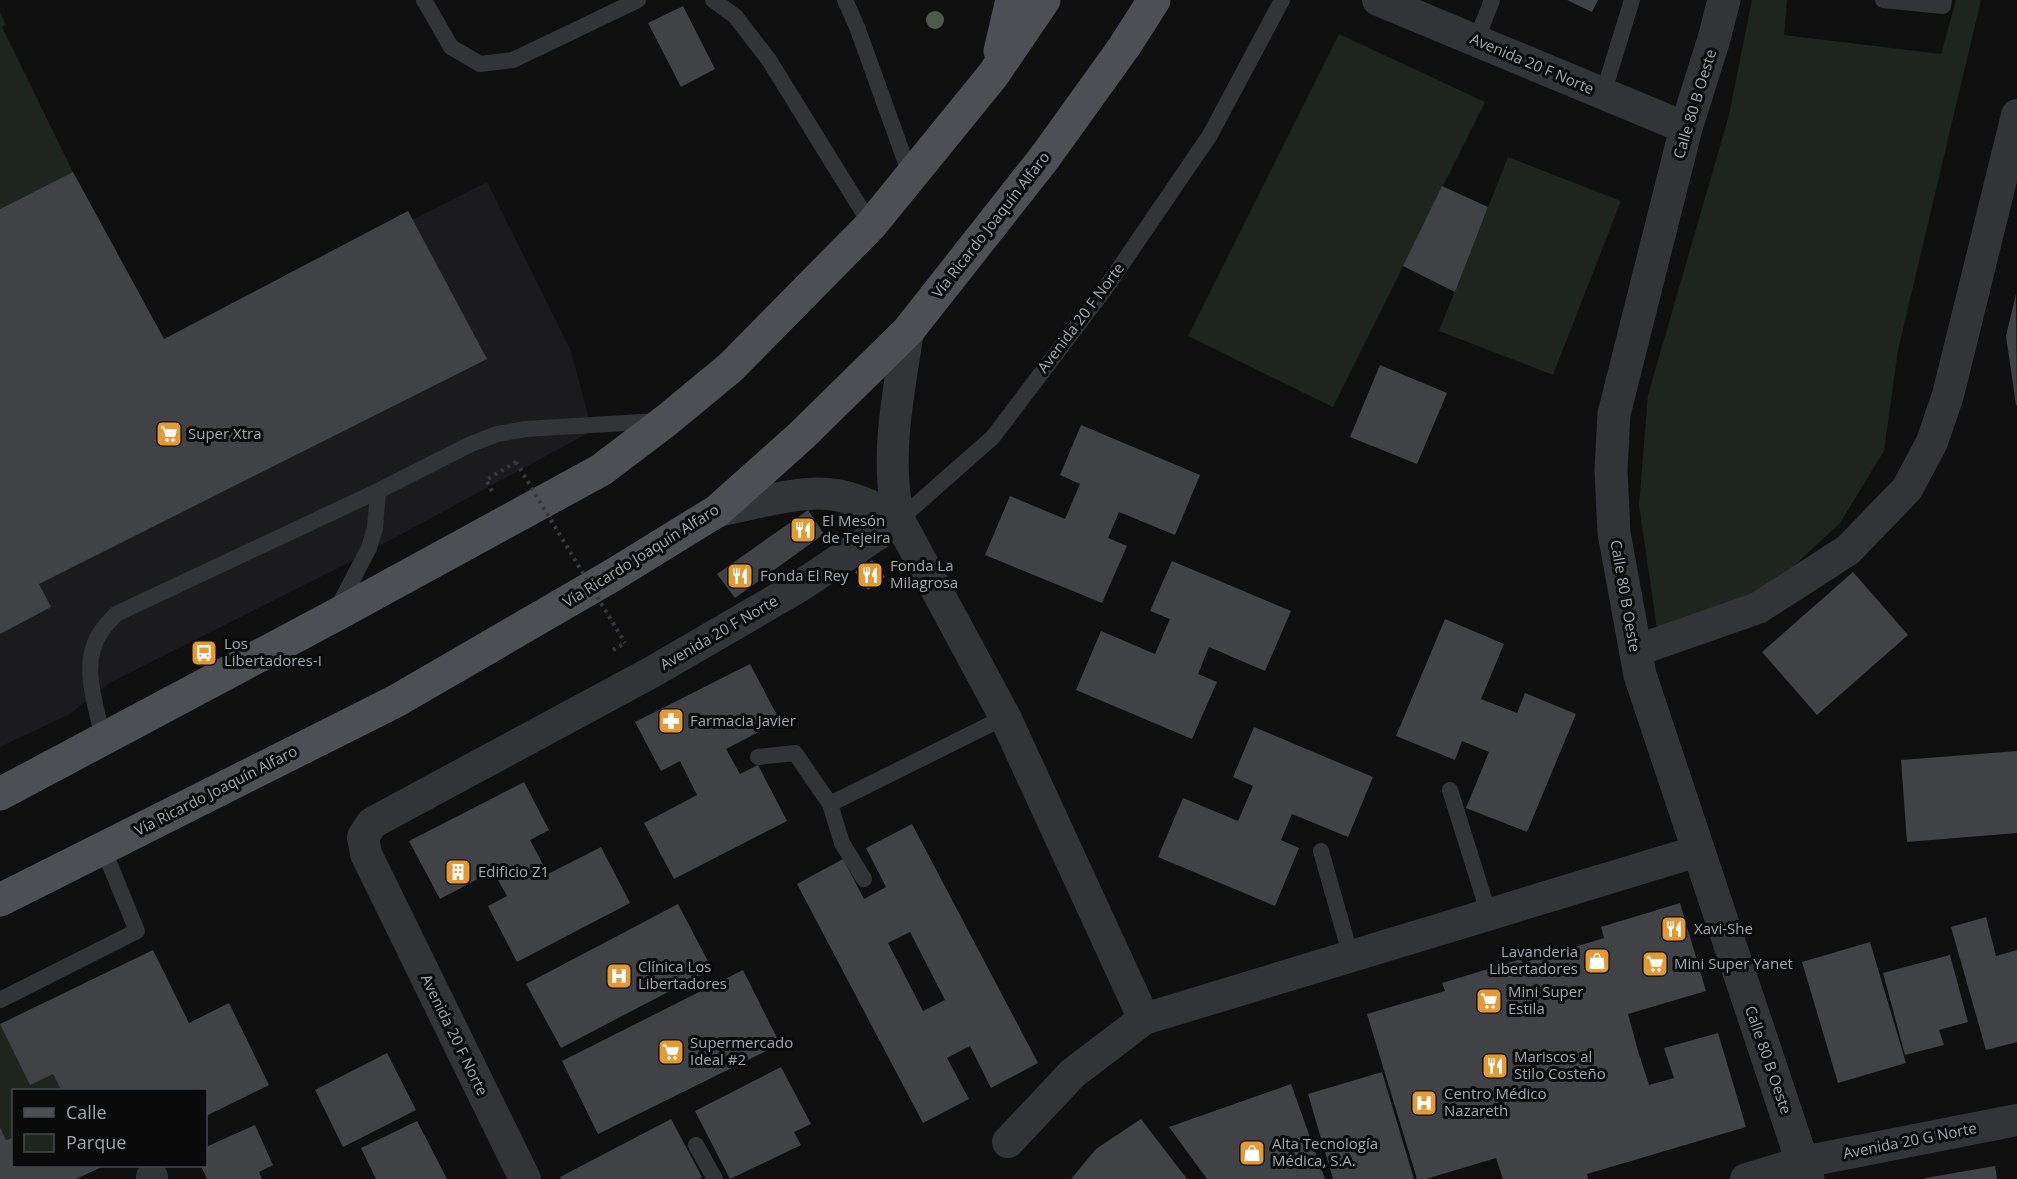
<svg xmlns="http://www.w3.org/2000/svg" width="2017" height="1179" font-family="'Open Sans',sans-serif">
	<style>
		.built { fill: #1b1b1d }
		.green { fill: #1e241e }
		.building { fill: #404246; fill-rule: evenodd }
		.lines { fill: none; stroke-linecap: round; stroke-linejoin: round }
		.path { stroke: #36383c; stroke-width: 4; stroke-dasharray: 3 4.5; stroke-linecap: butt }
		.service { stroke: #323437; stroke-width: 16 }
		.minor { stroke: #323437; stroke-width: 32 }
		.tertiary { stroke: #323437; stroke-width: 33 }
		.primary { stroke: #4d4f54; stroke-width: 33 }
		.path-bridge { stroke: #36383c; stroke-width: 4; stroke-dasharray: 3 4.5; stroke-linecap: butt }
		.tree { fill: #4a5b4a }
		.labels { text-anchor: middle; stroke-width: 6; stroke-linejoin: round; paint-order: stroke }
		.street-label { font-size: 15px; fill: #a1a7b0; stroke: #0a0a0b }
		.poi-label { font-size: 15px; fill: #a1a7b0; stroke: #0a0a0b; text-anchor: start }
	</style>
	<rect width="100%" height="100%" fill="#0f0f10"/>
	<!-- built -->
	<path class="built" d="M73,172L164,339L408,211L412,220L487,182L571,351L592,431L348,563L111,682L68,715L0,747V209Z"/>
	<!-- green -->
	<path class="green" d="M1752,0H1787L1784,35L1941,54L1956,0H1981L1898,350L1884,451L1840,523L1772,586L1658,636L1639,505L1648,395L1729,115Z
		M0,12L6,25L2,27L73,172L0,209Z
		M1339,34L1485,102L1333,407L1188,336Z
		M1508,157L1621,201L1553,375L1439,331Z
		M0,1024L53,1074L61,1090H14L13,1137L6,1140L0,1127Z"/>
	<!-- building -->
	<path class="building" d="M1567,0H1598L1592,12Z
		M683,6L715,69L681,87L648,23Z
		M73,172L164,339L408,211L487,359L39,584L51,607L0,634V209Z
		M1442,186L1488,207L1455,292L1403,266Z
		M2016,294L2017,405H2016L2006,336Z
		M1380,365L1447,393L1417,464L1350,437Z
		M1081,425L1200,475L1175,535L1119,512L1108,538L1127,546L1102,603L985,555L1010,496L1065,519L1080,484L1060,475Z
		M808,510L824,534L735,598L717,574Z
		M872,560L885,577L868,590L855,572Z
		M1172,561L1291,611L1265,671L1209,647L1198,674L1217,682L1192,739L1076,690L1101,631L1155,654L1170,619L1150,611Z
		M1853,572L1908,635L1817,715L1762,652Z
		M1445,619L1504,644L1481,699L1517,713L1525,693L1576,714L1527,832L1466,808L1489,752L1462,741L1455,760L1396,736Z
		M750,664L780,721L726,749L740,774L758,765L787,821L674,879L644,823L697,795L680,761L661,771L635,722Z
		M1254,727L1373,777L1348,837L1292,814L1281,840L1299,848L1275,906L1158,857L1183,798L1238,821L1253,786L1233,777Z
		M2017,751V833L1907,842L1901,760Z
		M524,782L549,830L530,840L548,874L601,847L630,903L517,962L488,906L507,896L493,871L440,899L409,841Z
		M912,824L1038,1063L991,1088L970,1046L947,1058L969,1099L923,1123L797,884L843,859L864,899L886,887L866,848ZM910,932L945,1000L923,1011L888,943Z
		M1680,903L1706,991L1628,1014L1638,1051L1649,1085L1674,1078L1664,1048L1718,1033L1746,1127L1587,1174L1588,1179H1503L1496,1158L1426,1179H1417L1367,1014L1445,991L1442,983L1521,959L1522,963L1604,938L1601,927Z
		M678,904L712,969L561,1048L526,984Z
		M1986,917L1996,956L2017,950V1042L1986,1050L1951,927Z
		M1870,942L1906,1063L1838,1083L1802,962Z
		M153,950L189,1023L229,1003L269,1085L206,1116V1090H61L53,1074L30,1085L0,1024Z
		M1950,955L1968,1022L1939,1030L1944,1045L1905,1055L1883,973Z
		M743,970L780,1044L598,1134L562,1061Z
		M387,1053L416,1110L343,1147L315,1090Z
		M781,1067L811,1124L794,1132L801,1145L730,1179L695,1111Z
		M1382,1072L1414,1179H1333L1308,1094Z
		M1291,1084L1325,1179H1207L1169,1127Z
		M671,1119L702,1177L699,1179H561L560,1177Z
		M1141,1119L1187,1179H1071L1096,1149Z
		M417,1121L447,1179H376L361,1148Z
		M255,1125L273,1165L259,1172L262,1179H207L201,1166H206V1147Z
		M0,1127L6,1140L14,1137V1166H104L76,1179H0Z
		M1995,1166L1997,1179H1925V1178Z"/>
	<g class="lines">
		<!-- path -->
		<path class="path" d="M492,491L486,480L516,462
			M613,650L625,643"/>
		<!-- service -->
		<path class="service" d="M424,0L451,47L480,64L513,60L638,0
			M713,0L735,16L769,60L871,225
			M845,0L857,27L911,177
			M1883,0L1943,6L1944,0
			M1476,41L1492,0
			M1603,94L1632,0
			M899,520L993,437L1105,289L1210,135L1282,0
			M337,609L369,548L375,528L378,491
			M103,738C96,705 79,662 101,632C105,625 111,620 116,614L378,491L471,444L497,434L526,429L658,421
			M758,757L795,753L830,804L1005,717
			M1450,790L1489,915
			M830,804L842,843L864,879
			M1321,851L1351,957
			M0,1000L137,931L103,848
			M696,1145L715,1179"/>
		<!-- minor -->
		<path class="minor" d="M1378,0L1686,128
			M908,331C899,392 884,458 899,520L1005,717L1144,1019
			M717,511C749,505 797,491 828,494C853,496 877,508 899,520
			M1635,651L1758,608L1848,550L1907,489L1932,442L1948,395L2017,115
			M1008,1142L1073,1073L1144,1019L1698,851
			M152,1177V1179
			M525,1179L366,854L363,837L372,823L652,672L800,586L899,520
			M1746,1179L1803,1162L2017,1120"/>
		<!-- tertiary -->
		<path class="tertiary" d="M1724,0L1714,39L1686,128L1614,414L1611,470L1614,533L1640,675L1808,1179"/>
		<!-- primary -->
		<path class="primary" d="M1000,51L1012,0
			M0,794L332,617L601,470L667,420L731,367L871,225L993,75L1044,0
			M0,900L396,701L613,575L717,511L801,436L908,331L1045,157L1124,47L1154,0"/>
		<!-- path-bridge -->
		<path class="path-bridge" d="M516,462L625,643"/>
	</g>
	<!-- trees -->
	<circle class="tree" cx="935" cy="20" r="9"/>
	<!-- icons -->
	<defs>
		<g id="supermarket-square" transform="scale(1.35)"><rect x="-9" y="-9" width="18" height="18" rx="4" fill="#e49934" stroke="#0a0a0b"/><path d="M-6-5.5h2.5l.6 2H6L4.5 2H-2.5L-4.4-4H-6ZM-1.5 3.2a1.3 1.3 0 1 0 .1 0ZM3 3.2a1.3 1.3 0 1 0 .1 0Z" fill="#fff"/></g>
		<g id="restaurant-square" transform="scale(1.35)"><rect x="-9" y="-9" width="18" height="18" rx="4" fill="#e49934" stroke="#0a0a0b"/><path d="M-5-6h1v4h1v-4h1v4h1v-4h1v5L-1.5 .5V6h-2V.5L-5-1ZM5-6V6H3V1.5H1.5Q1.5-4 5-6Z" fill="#fff"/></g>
		<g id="bus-square" transform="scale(1.35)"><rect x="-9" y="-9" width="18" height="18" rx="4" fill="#e49934" stroke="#0a0a0b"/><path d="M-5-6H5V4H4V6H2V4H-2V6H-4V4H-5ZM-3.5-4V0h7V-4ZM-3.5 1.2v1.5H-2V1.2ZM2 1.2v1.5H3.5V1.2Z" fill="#fff"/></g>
		<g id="pharmacy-square" transform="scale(1.35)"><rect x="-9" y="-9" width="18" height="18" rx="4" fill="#e49934" stroke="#0a0a0b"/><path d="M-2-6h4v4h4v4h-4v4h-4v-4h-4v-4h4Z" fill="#fff"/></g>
		<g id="building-square" transform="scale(1.35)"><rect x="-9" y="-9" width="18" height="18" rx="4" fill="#e49934" stroke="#0a0a0b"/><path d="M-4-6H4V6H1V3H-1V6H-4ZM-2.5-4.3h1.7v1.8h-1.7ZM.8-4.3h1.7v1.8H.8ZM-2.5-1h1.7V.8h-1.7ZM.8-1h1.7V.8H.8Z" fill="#fff"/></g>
		<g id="shop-square" transform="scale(1.35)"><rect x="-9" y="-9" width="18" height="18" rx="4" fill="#e49934" stroke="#0a0a0b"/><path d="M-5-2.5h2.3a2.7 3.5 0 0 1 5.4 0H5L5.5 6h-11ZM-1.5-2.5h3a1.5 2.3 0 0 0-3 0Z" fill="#fff"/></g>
		<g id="hospital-square" transform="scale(1.35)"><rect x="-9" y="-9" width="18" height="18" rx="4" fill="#e49934" stroke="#0a0a0b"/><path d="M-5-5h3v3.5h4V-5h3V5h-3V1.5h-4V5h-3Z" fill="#fff"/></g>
	</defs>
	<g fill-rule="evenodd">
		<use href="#supermarket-square" x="169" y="434"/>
		<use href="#restaurant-square" x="803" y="530"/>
		<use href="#restaurant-square" x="870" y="575"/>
		<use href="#restaurant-square" x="740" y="576"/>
		<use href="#bus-square" x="204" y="653"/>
		<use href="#pharmacy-square" x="671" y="721"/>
		<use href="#building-square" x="458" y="872"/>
		<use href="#restaurant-square" x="1674" y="929"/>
		<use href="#shop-square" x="1597" y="961"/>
		<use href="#supermarket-square" x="1655" y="964"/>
		<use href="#hospital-square" x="619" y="976"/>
		<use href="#supermarket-square" x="1489" y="1001"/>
		<use href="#supermarket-square" x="671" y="1052"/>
		<use href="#restaurant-square" x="1495" y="1066"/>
		<use href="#hospital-square" x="1424" y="1103"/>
		<use href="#shop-square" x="1252" y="1153"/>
	</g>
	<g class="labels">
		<!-- street labels -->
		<g class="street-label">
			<text transform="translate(1532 64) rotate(23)" y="5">Avenida 20 F Norte</text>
			<text transform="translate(1695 104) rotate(-73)" y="5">Calle 80 B Oeste</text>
			<text transform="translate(991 225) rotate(-52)" y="5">Vía Ricardo Joaquín Alfaro</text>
			<text transform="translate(1081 318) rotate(-53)" y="5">Avenida 20 F Norte</text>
			<text transform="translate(641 556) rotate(-32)" y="5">Vía Ricardo Joaquín Alfaro</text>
			<text transform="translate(1625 596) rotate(80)" y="5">Calle 80 B Oeste</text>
			<text transform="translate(719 633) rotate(-30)" y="5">Avenida 20 F Norte</text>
			<text transform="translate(216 791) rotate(-27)" y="5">Vía Ricardo Joaquín Alfaro</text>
			<text transform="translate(454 1035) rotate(64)" y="5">Avenida 20 F Norte</text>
			<text transform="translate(1768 1060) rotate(71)" y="5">Calle 80 B Oeste</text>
			<text transform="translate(1910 1141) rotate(-11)" y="5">Avenida 20 G Norte</text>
		</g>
		<!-- poi labels -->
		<g class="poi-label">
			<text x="188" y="439">Super Xtra</text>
			<text x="822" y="526">El Mesón<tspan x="822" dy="17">de Tejeira</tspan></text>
			<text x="890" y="571">Fonda La<tspan x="890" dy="17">Milagrosa</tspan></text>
			<text x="760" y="581">Fonda El Rey</text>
			<text x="224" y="649">Los<tspan x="224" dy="17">Libertadores-I</tspan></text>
			<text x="690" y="726">Farmacia Javier</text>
			<text x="478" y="877">Edificio Z1</text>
			<text x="1694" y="934">Xavi-She</text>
			<text x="1578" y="957" text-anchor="end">Lavanderia<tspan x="1578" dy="17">Libertadores</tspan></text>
			<text x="1674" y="969">Mini Super Yanet</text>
			<text x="638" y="972">Clínica Los<tspan x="638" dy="17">Libertadores</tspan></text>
			<text x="1508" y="997">Mini Super<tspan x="1508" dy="17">Estila</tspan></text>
			<text x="690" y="1048">Supermercado<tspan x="690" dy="17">Ideal #2</tspan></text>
			<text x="1514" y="1062">Mariscos al<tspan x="1514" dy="17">Stilo Costeño</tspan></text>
			<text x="1444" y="1099">Centro Médico<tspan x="1444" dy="17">Nazareth</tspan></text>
			<text x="1272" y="1149">Alta Tecnología<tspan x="1272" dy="17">Médica, S.A.</tspan></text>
		</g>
	</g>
	<!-- legend -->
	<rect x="12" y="1089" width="195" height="78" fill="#0a0a0b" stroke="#46494d" stroke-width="1.5"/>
	<rect x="24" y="1108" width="30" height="9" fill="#4d4f54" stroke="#46494d" stroke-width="1.5"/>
	<text x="66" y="1119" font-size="18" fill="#a1a7b0">Calle</text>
	<rect x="24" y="1134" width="30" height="18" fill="#1e241e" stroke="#46494d" stroke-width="1.5"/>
	<text x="66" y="1149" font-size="18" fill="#a1a7b0">Parque</text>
</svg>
